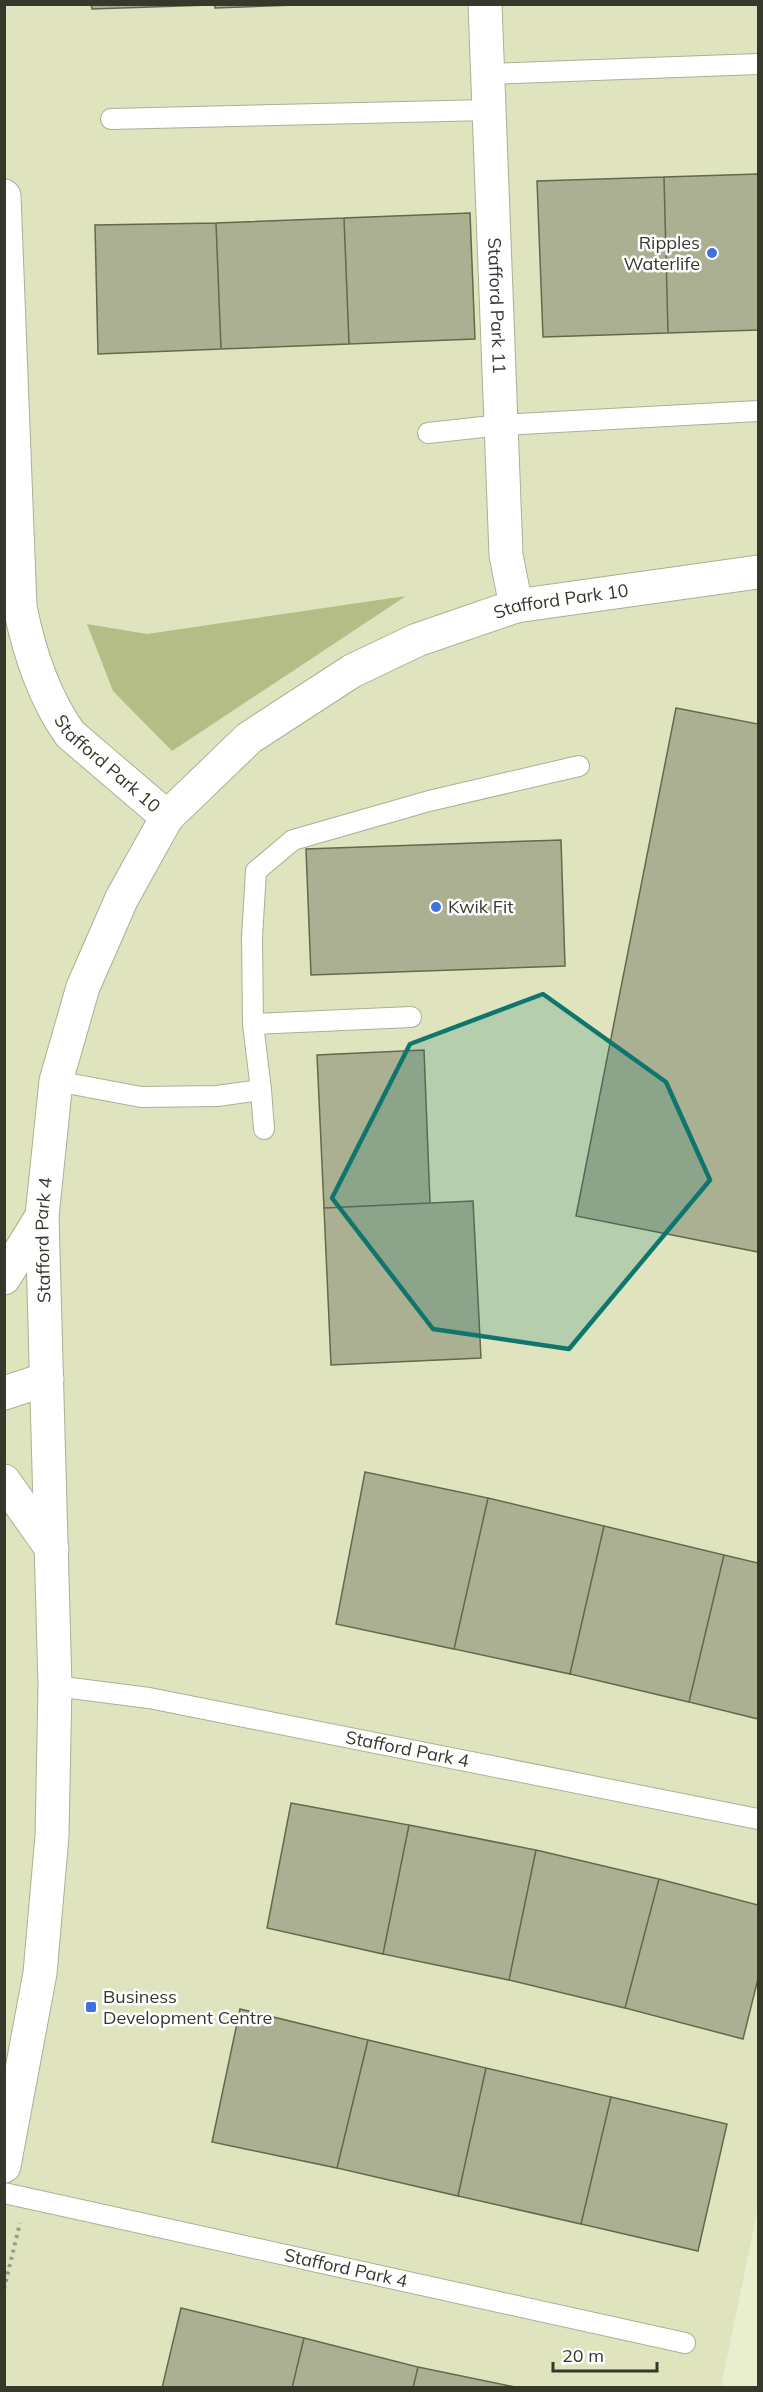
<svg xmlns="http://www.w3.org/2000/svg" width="763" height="2392" font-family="Mulish,sans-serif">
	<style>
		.built { fill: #dfe4be }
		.forest { fill: #b5bd86 }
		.building { fill: #abb092; stroke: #64684c; stroke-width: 1.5 }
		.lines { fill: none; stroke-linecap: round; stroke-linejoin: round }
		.service-casing { stroke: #abb093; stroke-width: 22 }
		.minor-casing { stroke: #abb093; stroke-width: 35 }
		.path { stroke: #999d86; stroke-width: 4; stroke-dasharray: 3 4.5; stroke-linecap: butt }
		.service { stroke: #fff; stroke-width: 20 }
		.minor { stroke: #fff; stroke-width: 33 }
		.marked { fill: #0f766e; fill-opacity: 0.2; stroke: #0f766e; stroke-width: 4.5; stroke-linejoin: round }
		.poi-dot { fill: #4270e1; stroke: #fff; stroke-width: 2 }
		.labels { text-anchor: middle; stroke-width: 5; stroke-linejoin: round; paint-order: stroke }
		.poi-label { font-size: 18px; fill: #36382c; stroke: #fff; text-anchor: start }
		.street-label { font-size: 18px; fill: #36382c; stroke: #fff }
	</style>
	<rect width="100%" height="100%" fill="#e9eecf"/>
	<!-- built -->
	<path class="built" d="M5,5H758V2208L721,2387L5,2388Z"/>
	<!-- forest -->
	<path class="forest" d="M406,596L172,751L113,691L87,624L147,634Z"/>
	<!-- building -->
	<path class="building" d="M91,4H210V5L92,9Z
		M215,4H323L215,8Z
		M758,174V330L668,333L664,177Z
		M664,177L668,333L543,337L537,181Z
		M470,213L475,339L349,344L344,218Z
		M344,218L349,344L221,349L216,223Z
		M216,223L221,349L98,354L95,225Z
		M676,708L758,724V1252L576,1216Z
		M561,840L565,966L311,975L306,849Z
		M424,1050L430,1203L324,1208L317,1055Z
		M473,1201L481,1358L331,1365L324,1208Z
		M365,1472L488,1498L454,1649L336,1624Z
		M488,1498L604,1526L570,1674L454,1649Z
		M604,1526L724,1555L689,1702L570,1674Z
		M724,1555L758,1563V1719L689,1702Z
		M291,1803L409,1825L383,1954L267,1928Z
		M409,1825L536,1850L509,1980L383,1954Z
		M536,1850L659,1879L625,2008L509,1980Z
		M659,1879L758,1905V1979L743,2039L625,2008Z
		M240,2009L368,2040L337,2168L212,2142Z
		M368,2040L486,2068L458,2196L337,2168Z
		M486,2068L611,2097L581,2224L458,2196Z
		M611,2097L727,2124L698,2251L581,2224Z
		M181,2308L304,2338L292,2388H162Z
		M304,2338L418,2367L413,2388H292Z
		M418,2367L520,2388H413Z"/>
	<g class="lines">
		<!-- service casing -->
		<g class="service-casing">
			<g id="service">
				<path d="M489,74L758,64"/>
				<path d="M111,119L489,110"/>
				<path d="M428,433L501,425L758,411"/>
				<path d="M253,1024L411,1017"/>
				<path d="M56,1081L141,1097L217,1096L261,1090L264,1129"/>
				<path d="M261,1090L253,1024L252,937L256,871L293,840L429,801L579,766"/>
				<path id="s1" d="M55,1686L149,1698L758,1819"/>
				<path id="s2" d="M4,2193L685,2343"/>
			</g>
		</g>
		<!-- minor casing -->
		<g class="minor-casing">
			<g id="minor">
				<path id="s3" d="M485,4L506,555L516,606"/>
				<path id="s4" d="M4,196L20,607C29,652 43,696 70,734L167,817"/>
				<path d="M4,1278L42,1216"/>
				<path d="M4,1393L47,1379"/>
				<path d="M4,1481L52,1549"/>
				<path id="s5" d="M4,2166L40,1973L52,1836L55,1686L42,1216L56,1081L83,987L122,898L167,817L249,738L352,671L417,640L516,606L758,572"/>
			</g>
		</g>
		<!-- path -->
		<path class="path" d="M4,2289L20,2223"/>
		<!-- service -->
		<use href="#service" class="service"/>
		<!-- minor -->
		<use href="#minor" class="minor"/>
	</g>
	<!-- marked area -->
	<path class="marked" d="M543,994L666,1082L710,1180L569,1349L433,1329L332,1198L410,1044Z"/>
	<!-- markers -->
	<g class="poi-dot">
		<circle cx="712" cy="253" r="6"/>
		<circle cx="436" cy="907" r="6"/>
		<rect x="85" y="2001" width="12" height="12" rx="3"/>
	</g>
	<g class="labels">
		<!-- poi labels -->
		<g class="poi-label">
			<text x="700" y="249" text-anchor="end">Ripples<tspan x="700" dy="21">Waterlife</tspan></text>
			<text x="448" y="913">Kwik Fit</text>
			<text x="103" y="2003">Business<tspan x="103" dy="21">Development Centre</tspan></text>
		</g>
		<!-- street labels -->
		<g class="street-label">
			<text dy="6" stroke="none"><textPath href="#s3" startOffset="302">Stafford Park 11</textPath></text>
			<text dy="6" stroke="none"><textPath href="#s5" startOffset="1836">Stafford Park 10</textPath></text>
			<text dy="6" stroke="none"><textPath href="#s4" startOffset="596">Stafford Park 10</textPath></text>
			<text dy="6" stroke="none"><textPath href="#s5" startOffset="930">Stafford Park 4</textPath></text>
			<text dy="6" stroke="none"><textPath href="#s1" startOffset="358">Stafford Park 4</textPath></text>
			<text dy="6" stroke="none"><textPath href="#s2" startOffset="350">Stafford Park 4</textPath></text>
		</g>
	</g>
	<!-- border -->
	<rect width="763" height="2392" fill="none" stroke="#36382c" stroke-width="12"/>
	<!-- scale -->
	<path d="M553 2362v9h104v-9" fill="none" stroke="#36382c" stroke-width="3"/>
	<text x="562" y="2362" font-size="18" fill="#36382c" stroke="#ffffff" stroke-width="4.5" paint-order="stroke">20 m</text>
</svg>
